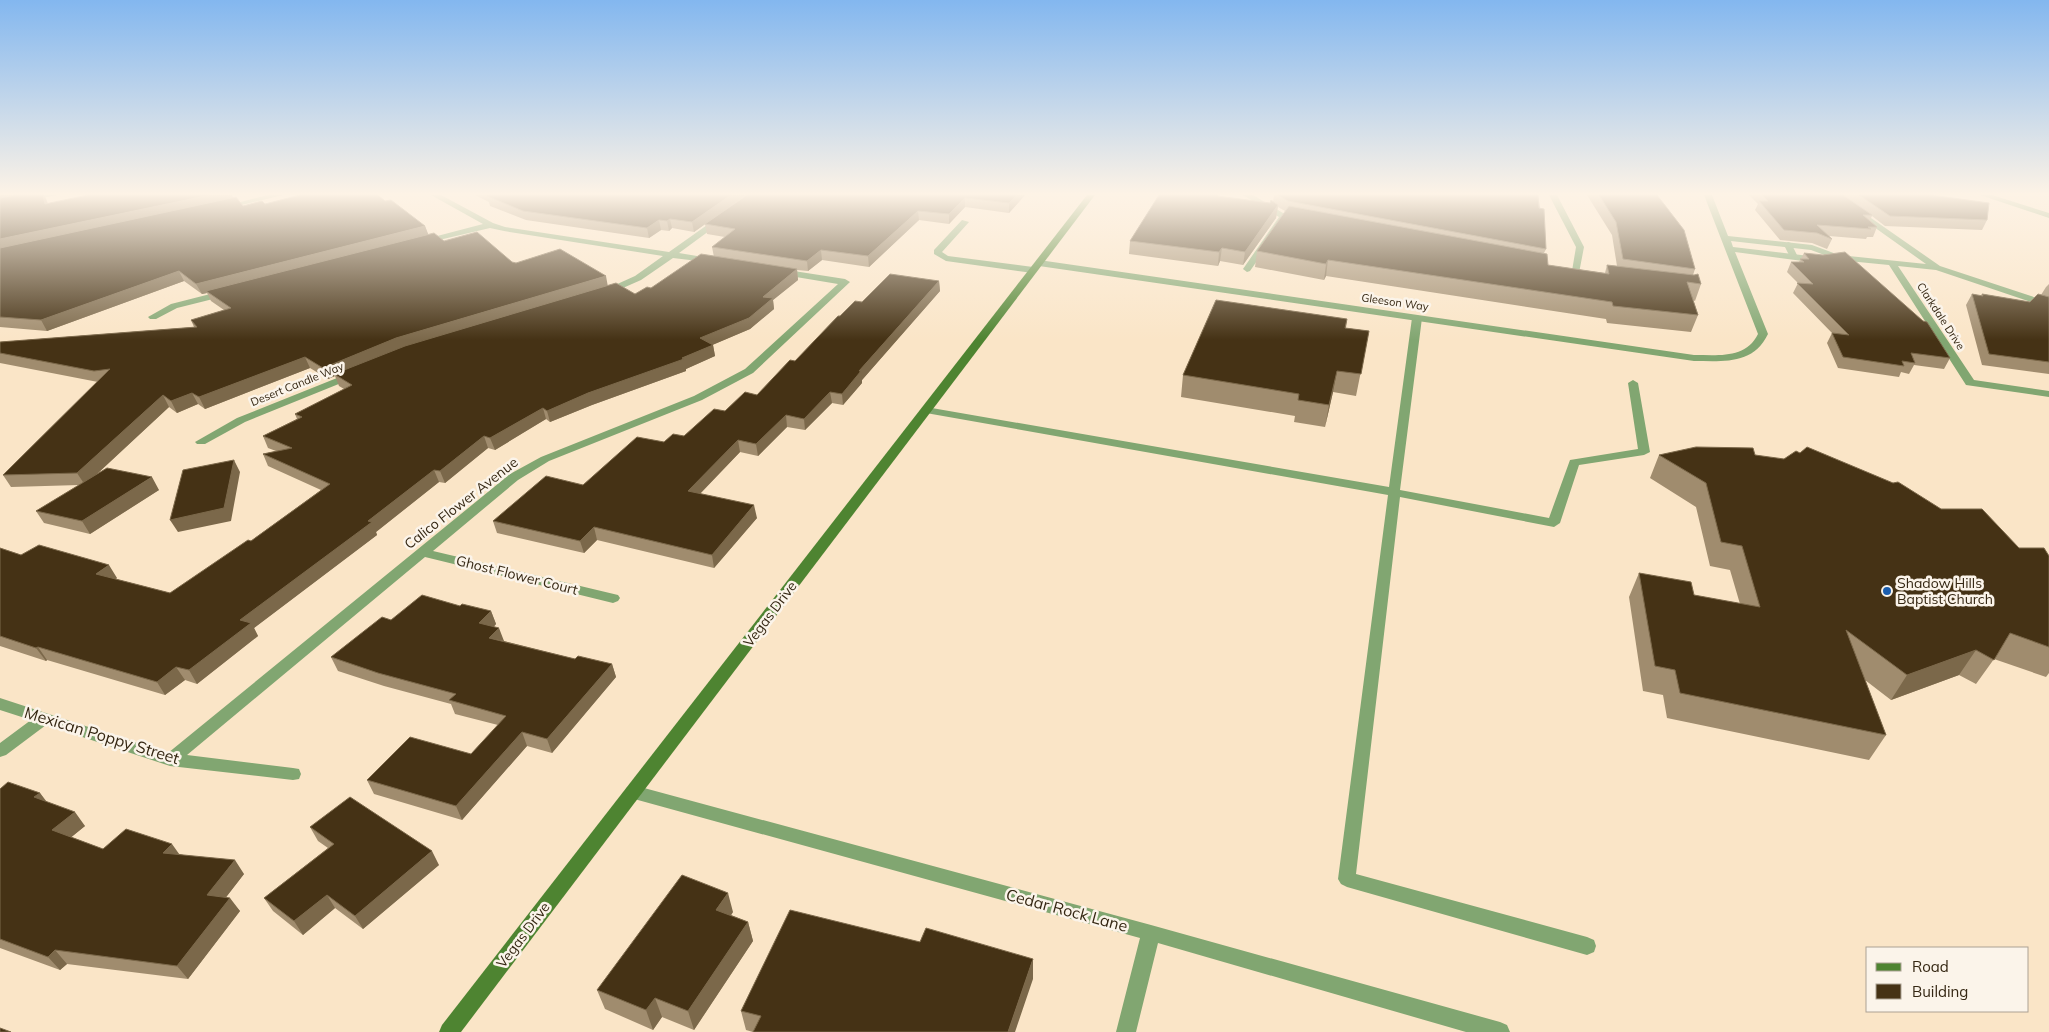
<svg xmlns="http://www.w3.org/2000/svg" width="2049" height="1032" font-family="Mulish,sans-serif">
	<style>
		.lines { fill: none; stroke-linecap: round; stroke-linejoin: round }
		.service { fill: #81a671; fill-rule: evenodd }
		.minor { fill: #81a671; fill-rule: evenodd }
		.tertiary { fill: #81a671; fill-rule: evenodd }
		.secondary { fill: #4e8431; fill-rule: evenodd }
		.wall { fill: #a08c6e }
		.shaded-wall { fill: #7b684a }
		.building { fill: #453215; stroke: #7b684a }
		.poi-dot { fill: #1b5dad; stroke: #fbf4ea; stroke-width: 2 }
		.labels { text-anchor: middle; stroke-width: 5; stroke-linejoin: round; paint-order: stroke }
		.far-street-label { font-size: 11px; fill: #352713; stroke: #fbf4ea }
		.street-label { font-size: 14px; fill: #352713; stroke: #fbf4ea }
		.poi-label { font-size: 14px; fill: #352713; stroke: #fbf4ea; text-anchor: start }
		.near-street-label { font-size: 16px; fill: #352713; stroke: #fbf4ea }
	</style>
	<rect width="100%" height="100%" fill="#fae5c7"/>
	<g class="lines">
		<!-- service -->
		<path class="service" d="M962,220L969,222L942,252L948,256L1033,267L1037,270L1033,273L946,261L934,254V250Z
			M1788,242L1791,243L1798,257L1797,259L1790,257L1784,245Z
			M1417,315L1422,318L1400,490L1549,518L1570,460L1638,449L1628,383L1633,380L1638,383L1650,452L1644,455L1579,465L1560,523L1554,527L1400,497L1356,874L1587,937L1594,940L1596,946L1594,952L1587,955L1347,887L1341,884L1338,879L1388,495L926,413L921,410L926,407L1389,487L1412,318Z"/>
		<!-- minor -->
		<path class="minor" d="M268,195H283L225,209L221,207Z
			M431,195H441L493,223L505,227L669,252L717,218L724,220L679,253L715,259V263L673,258L641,280L607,295L604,294V290L635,276L663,256L504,231L490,228L422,244V240L483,224Z
			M1243,195H1253L1288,216L1250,271L1247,272L1243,269L1279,217Z
			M1549,195H1557L1584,247L1579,273H1573L1572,271L1576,247Z
			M1704,195H1712L1728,236L1812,245L1839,255L1926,264L1829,195H1838L1940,266L2049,302V308L1936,270L1898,266L1974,380L2049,391V397L1966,385L1889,265L1838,260L1811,250L1731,241L1733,247L1818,257L1822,260L1818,263L1735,252L1768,334C1753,365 1724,361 1694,361L1039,266L1035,263L1039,260L1694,355C1718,355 1746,359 1758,334Z
			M1980,195H1992L2049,213V218Z
			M781,269L845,279L850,282L753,373L702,400L549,461L518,480L433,551L618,595L620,598L618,601L613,603L425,557L187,755L293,768L299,769L301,774L299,779L293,780L170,766L46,725L6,755L0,757V743L31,720L0,710V698L168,753L510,474L541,457L694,396L745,369L838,284L778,274L777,272Z
			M226,290L229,291V295L177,308L156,319H150L148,317L171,304Z
			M352,372L357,375L356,377L245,422L205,444H197L195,442L237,418Z
			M633,785L1151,925L1500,1022L1507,1025L1510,1032H1466L1158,943L1136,1032H1116L1140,938L627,797L625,792L627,787Z"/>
		<!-- tertiary -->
		<path class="tertiary" d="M40,195H57L0,207V203Z"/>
		<!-- secondary -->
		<path class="secondary" d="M1087,195H1095L461,1032H439L442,1025Z"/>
	</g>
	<!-- wall -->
	<path class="wall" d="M0,195H44L48,203L233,198L243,206L385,201L425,226L428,235L444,241L512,262L608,285L635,294L651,288L714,257L712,247L725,237L707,234L705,224L747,195H1025L1009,213L965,207L949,224L919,220L869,267L822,260L808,271L797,270L798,280L773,300L774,309L750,329L712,345H713L715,356L686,369V371L592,405L550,422L546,419L495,450L488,448L445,483L439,482L376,532L377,535L254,628L258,636L197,684L185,680L165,695L47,660L46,661L0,646V548L21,555L117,578L116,579L170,593L251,541L321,490L268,466L263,454L276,451L268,448L263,436L297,419L295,414L344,389L339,386L335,376L328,379L310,368L205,409L198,404L177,413L169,407L96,475L159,490L90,534L44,523L36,511L79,485L11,487L3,475L98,382L0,363V342L194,327L191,320L224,310L211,301L207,293L202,294L184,281L47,331L0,327Z
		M475,195H746L694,232L672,228L669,231L661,230L649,238L526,220L490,206L489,202Z
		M1274,195H1538L1546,249L1544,253L1548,265L1605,273L1607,265L1617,266L1612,235L1587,195H1657L1695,269L1693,275L1701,284L1695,301L1693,300L1698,315L1691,332L1607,323L1606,319L1326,276L1324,280L1255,267L1257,251L1285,211L1278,207L1276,218L1243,265L1220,261L1218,266L1129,254L1130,241L1219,196L1270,203L1273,202Z
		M1749,195H1931L1987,220L1982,230L1885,226L1872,216L1870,220L1877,227L1873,237H1867L1866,239L1829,236L1832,239L1827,249L1812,243L1780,240L1755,210L1758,204Z
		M1804,253L1950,358L1944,369L1914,365L1909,374L1901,372L1899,377L1838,368L1827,343L1832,333L1793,293L1798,283L1787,272L1791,262H1799Z
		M939,281L940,291L862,380V383L843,405L832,403L805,430L787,427L758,456L740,452L700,494L757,518L714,568L597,540L584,553L497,533L493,521L583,485L664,442L684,436L725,411L757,395L862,302Z
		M2049,284V374L1982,365L1966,305L1972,294L1981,296L1982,294L2030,302L2041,295L2046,287Z
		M1347,319L1346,328L1369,331L1356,396L1333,392L1325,427L1294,422L1295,416L1181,397L1183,375Z
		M1659,455H1755L1941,509L2019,548L2049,556V673L2046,677L1994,659L1976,684L1959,675L1891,700L1865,680L1886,735L1869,760L1667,718L1663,695L1643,691L1629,597L1639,573L1694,595L1740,604L1730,570L1710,566L1696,507L1650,478Z
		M460,606L491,611L496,624L494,627L504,641L575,659L612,664L616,677L552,753L527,746L462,820L374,794L367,780L471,754L498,725L455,714L451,704L384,686L338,671L331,657L391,620Z
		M0,789L40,793L47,802L85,826L71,837L103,849L180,854L244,874L226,897L240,911L188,979L67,964L60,970L0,948Z
		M310,827L439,865L363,929L335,908L303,935L273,911L264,898L328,848L318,841Z
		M733,912L731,915L748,922L753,941L694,1030L662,1017L653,1030L605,1009L597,990Z
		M1033,979L753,1032L746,1030L741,1011Z"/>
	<!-- shaded-wall -->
	<path class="shaded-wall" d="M0,195H34L0,201Z
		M43,195H44L46,199L50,213L45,204Z
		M210,195H232L234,200L0,250V239Z
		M731,195H746L694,232L692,222Z
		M1017,195H1025L1009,213V203Z
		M965,198V207L949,224V214Z
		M1278,205L1276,218L1243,265L1245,252Z
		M918,211L919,220L869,267L868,256Z
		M670,219L672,228L669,231L667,221Z
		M659,220L661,230L649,238L647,228Z
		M425,226L429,236L206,291L207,293L202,294L196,284Z
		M1222,248L1220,261L1218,266L1219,252Z
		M821,250L822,260L808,271L807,261Z
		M1328,260L1326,276L1324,280L1326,264Z
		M797,269L798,280L773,300L774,309L750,329L703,349L700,338L763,297Z
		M179,271L184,281L47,331L41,320Z
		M606,276L608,287L334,374L335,376L328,379L323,368L396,338Z
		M939,281L940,291L862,380V383L843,405L842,394L859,371Z
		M713,345L715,356L686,369V371L592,405L550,422L547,411L588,393L682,358Z
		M305,357L310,368L205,409L199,397Z
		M1337,371L1333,392L1325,427L1329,405Z
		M830,392L832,403L805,430L804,419Z
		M192,393L198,404L177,413L171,401Z
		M163,395L169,407L85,485L77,473Z
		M543,408L546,419L495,450L490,438Z
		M786,415L787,427L758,456L756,444Z
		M484,436L488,448L445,483L440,471Z
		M738,440L740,452L690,504L688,491Z
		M234,460L240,472L231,521L178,532L170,520Z
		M434,470L439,482L376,532L377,535L254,628L258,636L197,684L189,670L240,620Z
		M152,477L159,490L90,534L82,521Z
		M754,505L757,518L714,568L712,555Z
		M594,527L597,540L584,553L580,541Z
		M109,565L117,578L104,586L96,574Z
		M491,611L496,624L484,636L479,623Z
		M499,628L504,641L489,638Z
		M38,647L47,660L46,661L36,648Z
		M1976,650L1959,675L1891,700L1907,675Z
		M612,664L616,677L552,753L547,739Z
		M176,667L185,680L165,695L157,682Z
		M522,732L527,746L462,820L456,806Z
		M40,793L50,807L34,797Z
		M75,812L85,826L63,844L52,830Z
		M172,844L182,858L163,853Z
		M432,851L439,865L363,929L355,916Z
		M235,860L244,874L217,909L207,895Z
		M728,893L733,912L722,929L716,910Z
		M327,895L335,908L303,935L294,921Z
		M230,898L240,911L188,979L177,966Z
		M748,922L753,941L694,1030L688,1011Z
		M55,950L67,964L60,970L48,957Z
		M1033,959V979L1015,1032H1008Z
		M655,998L662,1017L653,1030L646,1010Z"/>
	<!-- building -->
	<path class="building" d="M15,195H43L45,204L88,195H210L0,239V198Z
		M300,195H378L385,201L391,200L425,226L196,284L179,271L41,320L0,317V248L236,197L243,206L262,201L265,204Z
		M490,195H731L692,222L670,219L667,221L659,220L647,228L523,211L487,196Z
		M747,195H1017L1009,203L965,198L949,214L918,211L868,256L821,250L807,261L712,247L735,229L705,224Z
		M1159,195H1218V196L1270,203L1271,200L1278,205L1245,252L1222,248L1219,252L1130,241Z
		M1278,195H1538L1539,208L1544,209L1546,249L1288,201Z
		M1599,195H1657L1684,230L1695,269L1623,259L1616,222Z
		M1762,195H1843L1872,215H1863L1877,227H1868L1871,229L1817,225L1832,239L1817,233L1784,230L1759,201H1768Z
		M1859,195H1931L1989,203L1987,220L1890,216Z
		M1289,206L1547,254L1548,265L1609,274L1607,265L1694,275L1698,274L1701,284L1687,282L1698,315L1613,306L1612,302L1328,260L1326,264L1257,251Z
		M477,232L512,262L516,263L560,249L606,276L396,338L323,368L305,357L199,397L192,393L171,401L163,395L77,473L3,475L110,369L94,371L0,353V342L197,327L191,320L231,308L206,291L434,233L444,241Z
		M1845,252L1923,321L1927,322L1950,358L1911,353L1915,363L1902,361L1904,366L1843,357L1832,333L1849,335L1797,283L1813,284L1791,262H1804L1800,259H1809L1804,253L1823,255Z
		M701,254L797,269L763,297L773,298L749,318L700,338L713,345L682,358L684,359L588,393L547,411L543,408L490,438L484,436L440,471L434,470L368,521L372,522L240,620L251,623L189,670L176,667L157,682L38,647L36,648L0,636V548L21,555L39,545L109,565L96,574L170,593L248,540L251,541L330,484L263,454L292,448L263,436L302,417L295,414L352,385L334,374L405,346L616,283L635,294L647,287L651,288Z
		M890,274L939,281L859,371H861L842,394L830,392L804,419L786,415L756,444L738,440L688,491L754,505L712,555L594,527L580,541L493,521L546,476L583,485L637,437L664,442L673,434L684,436L714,409L725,411L745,392L757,395L790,360L795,361L838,316H840L855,301L862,302Z
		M1972,294L1983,296L1982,294L2030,302L2038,294L2049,297V362L1989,354Z
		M1216,300L1347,319L1345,328L1369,331L1361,374L1337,371L1329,405L1298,400L1299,394L1183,375Z
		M1696,447L1753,448L1755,455L1784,459L1796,451L1800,453L1807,447L1893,483L1898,482L1941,509H1982L2019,548H2044L2049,556V647L2010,633L1994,660L1976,650L1907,675L1846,630L1886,735L1680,693L1675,670L1655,666L1639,573L1691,582L1694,595L1760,607L1742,546L1721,542L1706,483L1659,455Z
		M234,460L224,508L170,520L183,470Z
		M107,468L152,477L82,521L36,511Z
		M422,595L460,606L462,604L491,611L479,623L499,628L489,638L575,659L578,656L612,664L547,739L522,732L456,806L367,780L410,737L471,754L506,716L449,700L456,694L378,673L331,657L382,617L391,620Z
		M8,782L40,793L34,797L75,812L52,830L103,849L126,829L172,844L163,853L235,860L207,895L230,898L177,966L55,950L48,957L0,939V789Z
		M350,797L432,851L355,916L327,895L294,921L264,898L334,844L310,827Z
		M682,875L728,893L716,910L748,922L688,1011L655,998L646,1010L597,990Z
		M790,910L920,942L926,928L1033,959L1008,1032H753L761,1016L741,1011Z
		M0,1028L11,1032H0Z"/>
	<!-- sky -->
	<linearGradient id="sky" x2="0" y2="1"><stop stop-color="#83b7ef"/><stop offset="0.57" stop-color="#fdf3e6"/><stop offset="1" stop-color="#fdf3e6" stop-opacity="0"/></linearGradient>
	<rect width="2049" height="340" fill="url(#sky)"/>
	<!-- markers -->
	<circle class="poi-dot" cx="1887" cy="591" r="5"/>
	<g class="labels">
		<!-- far-street labels -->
		<g class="far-street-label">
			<text transform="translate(1395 302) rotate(8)" y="4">Gleeson Way</text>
			<text transform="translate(1941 316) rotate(57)" y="4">Clarkdale Drive</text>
			<text transform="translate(297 384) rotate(-22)" y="4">Desert Candle Way</text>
		</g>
		<!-- street labels -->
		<g class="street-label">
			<text transform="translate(461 503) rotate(-38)" y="5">Calico Flower Avenue</text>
			<text transform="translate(517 575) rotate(14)" y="5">Ghost Flower Court</text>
			<text transform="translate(770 614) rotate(-53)" y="5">Vegas Drive</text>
			<text transform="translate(523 935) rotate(-53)" y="5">Vegas Drive</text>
		</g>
		<!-- poi labels -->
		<g class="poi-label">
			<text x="1897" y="588">Shadow Hills<tspan x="1897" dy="16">Baptist Church</tspan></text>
		</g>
		<!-- near-street labels -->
		<g class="near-street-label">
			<text transform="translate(102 735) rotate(17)" y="6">Mexican Poppy Street</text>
			<text transform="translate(1067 910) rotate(15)" y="6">Cedar Rock Lane</text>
		</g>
	</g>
	<!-- legend -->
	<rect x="1866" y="947" width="162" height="65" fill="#fbf4ea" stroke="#aca294"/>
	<rect x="1876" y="963" width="25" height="8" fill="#4e8431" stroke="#aca294"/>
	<text x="1912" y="972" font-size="15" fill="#352713">Road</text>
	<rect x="1876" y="984" width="25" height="15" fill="#453215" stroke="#aca294"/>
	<text x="1912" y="997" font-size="15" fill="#352713">Building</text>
</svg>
